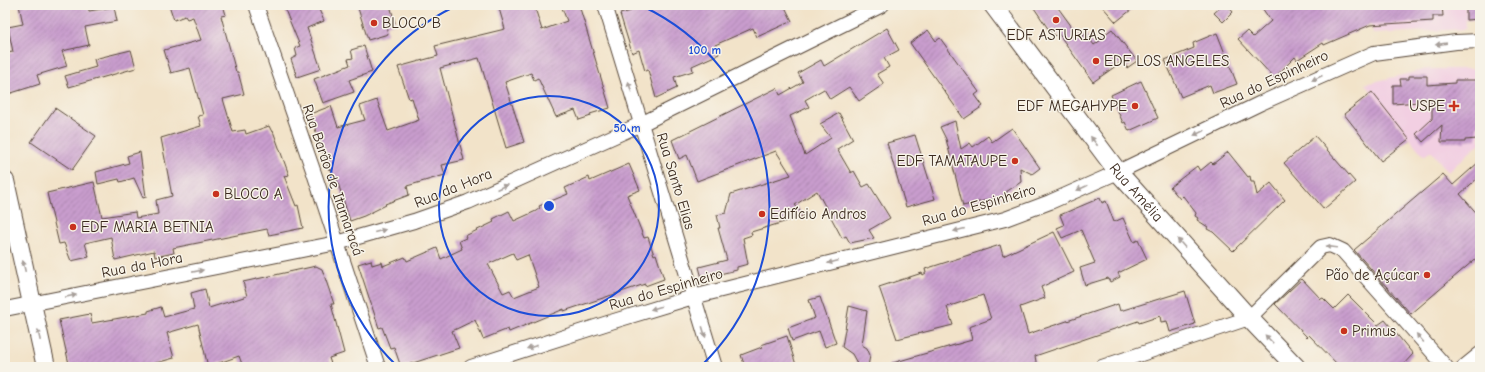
<svg xmlns="http://www.w3.org/2000/svg" width="1485" height="372" font-family="'Comic Neue',sans-serif">
	<style>
		.built { fill: #f2cfe2 }
		.building { fill: url(#building-hatch); fill-rule: evenodd }
		.lines { fill: none; stroke-linecap: round; stroke-linejoin: round }
		.minor-casing { stroke: #564638; stroke-width: 16 }
		.major-casing { stroke: #564638; stroke-width: 20 }
		.minor { stroke: #fff; stroke-width: 14 }
		.major { stroke: #fff; stroke-width: 18 }
		.oneway { fill: #a79f9a }
		.ring { fill: none; stroke: #1d4ed8; stroke-width: 2 }
		.poi-dot { fill: #c8321e; stroke: #f7f3e8; stroke-width: 1.5 }
		.labels { text-anchor: middle; stroke-width: 3; stroke-linejoin: round; paint-order: stroke }
		.poi-label { font-size: 15px; fill: #3b2a1e; stroke: #f7f3e8; text-anchor: start }
		.street-label { font-size: 15px; fill: #3b2a1e; stroke: #f7f3e8 }
		.centre { fill: #1d4ed8; stroke: #f7f3e8; stroke-width: 2 }
		.ring-label { font-size: 12px; text-anchor: middle; font-weight: bold; fill: #1d4ed8; stroke: #f7f3e8; stroke-width: 3; stroke-linejoin: round; paint-order: stroke }
	</style>
	<defs>
		<pattern id="building-hatch" width="6" height="6" patternUnits="userSpaceOnUse"><rect width="6" height="6" fill="#c99dce"/><path d="M-1 1l2-2M0 6l6-6M5 7l2-2" fill="none" stroke="#a480a7"/></pattern>
	</defs>
	<rect width="100%" height="100%" fill="#f7f3e8"/>
	<filter id="ink" filterUnits="userSpaceOnUse"><feTurbulence type="fractalNoise" baseFrequency=".025" numOctaves="2"/><feDisplacementMap in="SourceGraphic" scale="8" xChannelSelector="R" yChannelSelector="G"/><feConvolveMatrix kernelMatrix="1 2 1 2 8 2 1 2 1" color-interpolation-filters="sRGB"/></filter>
	<filter id="wash" filterUnits="userSpaceOnUse"><feTurbulence type="fractalNoise" baseFrequency=".012" numOctaves="4" result="noise"/><feDisplacementMap in="SourceGraphic" scale="16" xChannelSelector="R" yChannelSelector="G"/><feGaussianBlur stdDeviation="0.9" result="paint"/><feColorMatrix in="noise" values="0 0 0 0 0 0 0 0 0 0 0 0 0 0 0 0 0 1.4 0 .05"/><feComposite in="paint" operator="in"/></filter>
	<g filter="url(#wash)">
		<rect width="100%" height="100%" fill="#f2e3c9"/>
		<!-- built -->
		<path class="built" d="M1367,5H1465L1466,29L1373,34Z
			M1427,69H1480V143L1448,172L1431,151L1424,156L1365,84Z"/>
		<g id="blocks">
			<!-- building -->
			<path class="building" d="M19,5H88L89,11L114,7L117,21L85,27L89,45L62,51L67,66L37,75L40,84L5,95V53L13,52L8,27L23,24Z
				M169,5H223L226,15L221,16L236,72H238L244,94L223,99L233,132L245,130L246,134L269,126L272,132L273,131L289,175L284,176L296,206L298,205L303,228L269,235L267,229L173,248L174,253L155,257L154,251L115,260L111,237L85,243L89,257L71,261L64,243L59,244L47,193L94,182L102,217L135,212L136,218L158,214L156,200L172,196L161,138L201,126L198,116L203,115L190,68L171,73L164,50L201,40L193,17L187,19L185,16L174,20Z
				M283,5H317L324,21L307,28L321,69L297,77L291,59L297,56L295,48L300,46Z
				M357,5H390L395,23L386,26L388,34L368,40Z
				M498,5H534L542,30L567,21L561,5H579L610,108L590,114L591,116L579,120L575,110L556,117L538,78L534,80L531,73L505,82L524,142L506,148L479,58L440,68L464,160L442,165L445,175L407,186L409,195L385,204L386,205L364,216L350,221L337,180L335,181L331,169L329,170L310,114L331,106L338,127L365,120L360,106L377,100L388,131L419,120L412,98L409,99L398,67L438,56L435,46L505,29Z
				M628,5H784L792,21L757,37L753,28L715,45L719,54L692,66L693,71L674,77L677,88L656,98L648,70L645,71L639,50L632,53L620,14L631,11Z
				M1032,5H1056L1080,38L1086,34L1094,45L1105,37L1104,35L1112,29L1137,61L1127,68L1123,61L1093,82L1058,33L1055,36L1052,32L1051,33Z
				M1101,5H1137L1116,22Z
				M1223,5H1227L1233,12L1223,22L1214,13Z
				M1260,5H1442L1443,16H1433V21L1370,25L1324,45L1323,43L1297,60L1295,57L1274,78L1238,39L1247,31L1253,37L1271,21Z
				M1466,5H1480V19L1466,20Z
				M887,28L899,50L884,58L889,67L877,74L884,84L859,101L849,87L830,99L824,89L805,100L809,107L790,116L805,155L831,138L820,124L839,113L853,139L837,149L851,173L854,171L863,187L869,184L890,218L869,230L874,238L850,243L846,236L842,238L817,191L795,205L804,216L751,232L752,235L743,238L748,264L737,267V270L702,278L699,267L727,260L718,228H720L717,215L726,213L731,194L791,175L776,151L697,181L687,155L679,159L672,140L777,88L780,95L803,82L798,73L821,60L824,66Z
				M928,30L936,41L940,38L979,92L975,95L983,106L964,119L910,43Z
				M1217,33L1237,84L1213,93L1210,85L1181,97L1165,60L1194,48L1193,43Z
				M364,46L372,72L349,80L354,92L323,103L314,79L350,65L348,59L353,58L351,50Z
				M131,50L136,68L69,87L65,76L96,67L94,59Z
				M1409,76H1427V85L1455,83V80H1480V125H1477V139L1465,140V142H1441L1442,125L1423,142L1416,134L1432,119V101L1393,104V85H1401L1400,79H1409Z
				M1141,81L1158,118L1129,131L1125,122L1123,123L1111,95Z
				M1372,92L1409,139L1381,161L1344,114Z
				M55,108L96,136L72,170L31,142Z
				M955,121L961,149L970,143L973,147L988,136L992,142L1012,128L1040,168L1032,174L1020,168L1021,182L1006,192L1008,195L963,206L946,139L940,127Z
				M915,135L935,199L906,207L887,143Z
				M1315,136L1355,182L1324,209L1284,163Z
				M140,152L146,197L143,198L134,178L120,182L119,179L98,184L96,172L129,163L127,156Z
				M1228,152L1248,177L1250,176L1251,182H1254L1257,195L1271,183L1285,200L1233,251L1213,232L1207,229L1208,227L1197,220L1198,218L1195,216L1196,213L1183,196L1180,199L1170,187L1197,166L1200,171L1211,162L1213,164Z
				M1480,161V176L1460,194L1480,217V255L1411,314L1354,250L1443,174L1453,185Z
				M629,164L640,190L627,195L644,238L648,237L654,255L656,254L664,279L645,286V284L564,311V309L509,332L508,329L483,339L475,320L452,331L459,348L401,367L394,347L390,348L382,327L379,328L358,264L371,260L372,265L382,262L383,266L405,257L407,261L437,248L441,259L462,249L459,241L466,238L465,236L494,222L493,219L509,211L514,221L536,211L540,208L539,206L568,194L565,188L589,177L590,181ZM513,253L516,260L528,255L539,287L514,297L510,290L503,293L488,264Z
				M1100,198L1102,203L1106,201L1114,222L1123,218L1134,242L1138,240L1147,259L1118,273L1120,277L1110,282L1108,278L1085,285L1080,268L1095,263L1081,230L1062,238L1057,228L1064,225L1060,215Z
				M1054,232L1074,272L1041,287L1045,298L1020,307L1028,334L1118,304L1120,311L1185,291L1195,324L1170,332L1167,321L1161,322L1160,316L1139,323L1138,321L1035,356L1037,367H890L889,364L972,340L969,327L991,319L983,295L947,307L953,325L897,339L879,287L922,273L923,275L926,273L925,269L1000,245L1003,256Z
				M316,266L322,269L334,304H331L344,353L329,358L332,367H243L239,356L208,367L198,324L167,333L174,358L149,365V367H71L69,364L59,320L90,314L92,323L148,313V311L161,307L164,317L194,309L191,293L205,289L209,308L247,296L243,282Z
				M1302,279L1321,299L1323,298L1334,309L1348,295L1378,325L1385,320L1413,354L1401,367H1340L1309,335L1307,337L1275,304Z
				M820,297L836,343L825,347L819,331L792,341L788,328L815,318L809,300Z
				M849,306L867,311L862,345L867,348L870,355L868,367H859L852,354L842,347Z
				M787,336L796,365L789,367H745L741,355L762,347L761,345Z"/>
		</g>
	</g>
	<g filter="url(#ink)">
		<use href="#blocks" fill-opacity="0" stroke="#564638" stroke-width="1"/>
		<g class="lines">
			<!-- minor casing -->
			<g class="minor-casing">
				<path id="minor" d="M256,5L314,173L378,367
					M605,5L715,367
					M5,309L337,243L414,221L468,202L641,124L882,5
					M471,367L614,321L693,297L1005,219L1050,202L1118,172L1261,103L1374,53L1456,42L1480,41
					M1102,367L1249,318L1321,247L1330,245L1343,251L1446,367
					M1464,367L1480,354"/>
			</g>
			<!-- major casing -->
			<g class="major-casing">
				<g id="major">
					<path id="s1" d="M993,5L1118,172L1249,318L1296,367"/>
					<path d="M5,181L46,367"/>
				</g>
			</g>
			<!-- minor -->
			<use href="#minor" class="minor"/>
			<!-- major -->
			<use href="#major" class="major"/>
		</g>
		<!-- one-way arrows -->
		<defs><path id="oneway-solid" d="M-6-.8H1V-3.2L6.5 0L1 3.2V.8H-6Z"/></defs>
		<g class="oneway">
			<use href="#oneway-solid" transform="translate(1441 44) rotate(172)"/>
			<use href="#oneway-solid" transform="translate(1317 78) rotate(156)"/>
			<use href="#oneway-solid" transform="translate(630 87) rotate(-107)"/>
			<use href="#oneway-solid" transform="translate(1199 133) rotate(154)"/>
			<use href="#oneway-solid" transform="translate(1094 141) rotate(-127)"/>
			<use href="#oneway-solid" transform="translate(502 187) rotate(-24)"/>
			<use href="#oneway-solid" transform="translate(1082 188) rotate(156)"/>
			<use href="#oneway-solid" transform="translate(959 230) rotate(166)"/>
			<use href="#oneway-solid" transform="translate(380 231) rotate(-15)"/>
			<use href="#oneway-solid" transform="translate(1181 243) rotate(-132)"/>
			<use href="#oneway-solid" transform="translate(1331 247) rotate(-173)"/>
			<use href="#oneway-solid" transform="translate(833 262) rotate(166)"/>
			<use href="#oneway-solid" transform="translate(24 266) rotate(-103)"/>
			<use href="#oneway-solid" transform="translate(198 271) rotate(-11)"/>
			<use href="#oneway-solid" transform="translate(71 296) rotate(-11)"/>
			<use href="#oneway-solid" transform="translate(656 308) rotate(164)"/>
			<use href="#oneway-solid" transform="translate(704 332) rotate(73)"/>
			<use href="#oneway-solid" transform="translate(39 335) rotate(-102)"/>
			<use href="#oneway-solid" transform="translate(1420 338) rotate(-130)"/>
			<use href="#oneway-solid" transform="translate(1269 339) rotate(-134)"/>
			<use href="#oneway-solid" transform="translate(532 347) rotate(162)"/>
		</g>
	</g>
	<!-- distance rings -->
	<g class="ring">
		<circle cx="549" cy="206" r="110"/>
		<path d="M397 366A221 221 0 0 1 456 6M642 6A221 221 0 0 1 701 366"/>
	</g>
	<!-- markers -->
	<g class="poi-dot">
		<circle cx="1056" cy="20" r="4"/>
		<circle cx="374" cy="23" r="4"/>
		<circle cx="1096" cy="61" r="4"/>
		<circle cx="1135" cy="106" r="4"/>
		<path d="M1452 100h4v4h4v4h-4v4h-4v-4h-4v-4h4z"/>
		<circle cx="1015" cy="161" r="4"/>
		<circle cx="216" cy="194" r="4"/>
		<circle cx="762" cy="214" r="4"/>
		<circle cx="73" cy="227" r="4"/>
		<circle cx="1427" cy="275" r="4"/>
		<circle cx="1344" cy="331" r="4"/>
	</g>
	<g class="labels">
		<!-- poi labels -->
		<g class="poi-label">
			<text x="382" y="28">BLOCO B</text>
			<text x="1056" y="40" text-anchor="middle">EDF ASTURIAS</text>
			<text x="1104" y="66">EDF LOS ANGELES</text>
			<text x="1127" y="111" text-anchor="end">EDF MEGAHYPE</text>
			<text x="1445" y="111" text-anchor="end">USPE</text>
			<text x="1007" y="166" text-anchor="end">EDF TAMATAUPE</text>
			<text x="224" y="199">BLOCO A</text>
			<text x="770" y="219">Edifício Andros</text>
			<text x="81" y="232">EDF MARIA BETNIA</text>
			<text x="1419" y="280" text-anchor="end">Pão de Açúcar</text>
			<text x="1352" y="336">Primus</text>
		</g>
		<!-- street labels -->
		<g class="street-label">
			<text transform="translate(1274 79) rotate(-25)" y="5">Rua do Espinheiro</text>
			<text transform="translate(333 180) rotate(71)" y="5">Rua Barão de Itamaracá</text>
			<text transform="translate(676 181) rotate(73)" y="5">Rua Santo Elias</text>
			<text transform="translate(453 188) rotate(-22)" y="5">Rua da Hora</text>
			<text dy="5" stroke="none"><textPath href="#s1" startOffset="236">Rua Amélia</textPath></text>
			<text transform="translate(979 205) rotate(-16)" y="5">Rua do Espinheiro</text>
			<text transform="translate(142 265) rotate(-11)" y="5">Rua da Hora</text>
			<text transform="translate(666 289) rotate(-16)" y="5">Rua do Espinheiro</text>
		</g>
	</g>
	<circle cx="549" cy="206" r="6" class="centre"/>
	<g class="ring-label">
		<text x="705" y="54">100 m</text>
		<text x="627" y="132">50 m</text>
	</g>
	<!-- margin -->
	<rect width="1485" height="372" fill="none" stroke="#f7f3e8" stroke-width="20"/>
</svg>
